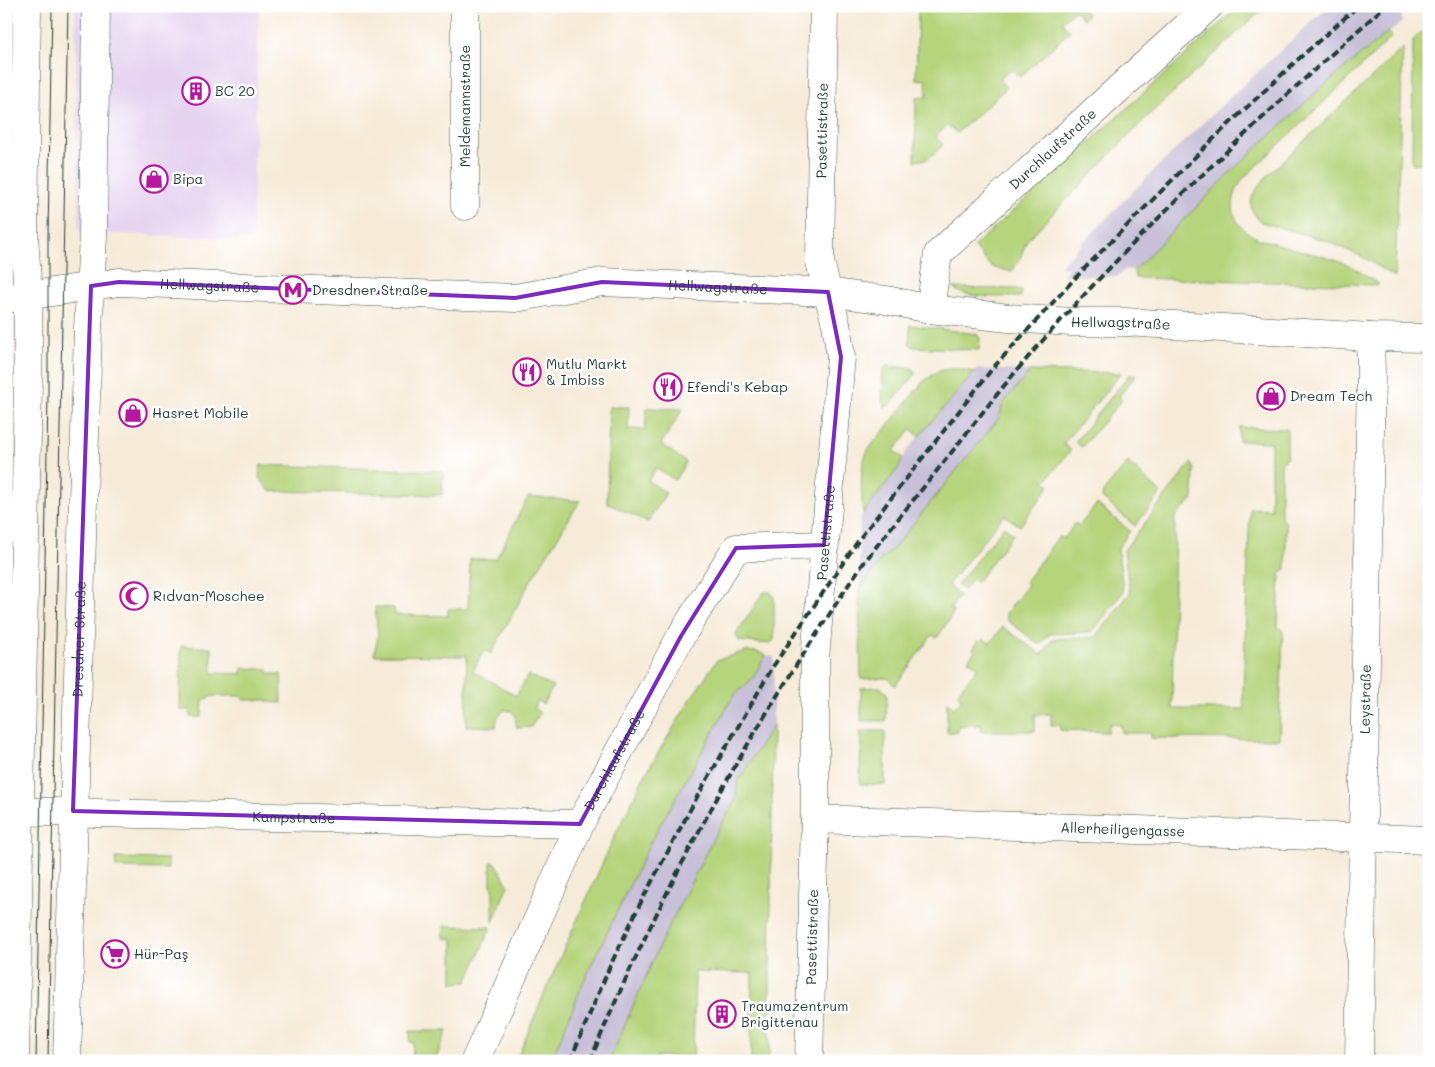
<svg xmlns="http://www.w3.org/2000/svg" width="1435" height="1067" font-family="Mali,sans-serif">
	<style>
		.built { fill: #e5d3f0 }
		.industrial { fill: #c7c0d8 }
		.green { fill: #b5d47b; stroke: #6a8858 }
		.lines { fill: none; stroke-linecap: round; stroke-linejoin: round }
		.minor-casing { stroke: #3f574d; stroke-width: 29 }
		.major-casing { stroke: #3f574d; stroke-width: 29 }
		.minor { stroke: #fff; stroke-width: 28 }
		.major { stroke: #fff; stroke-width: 28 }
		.tram { stroke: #1f3d34; stroke-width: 1 }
		.rail { stroke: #1f3d34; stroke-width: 4; stroke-dasharray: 8 4; stroke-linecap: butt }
		.marked { fill: none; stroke: #7b2cbf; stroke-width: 4; stroke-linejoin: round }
		.labels { text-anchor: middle; stroke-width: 5; stroke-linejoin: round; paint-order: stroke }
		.poi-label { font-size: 14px; fill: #1f3d34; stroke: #fff; text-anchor: start }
		.street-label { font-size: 14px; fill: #1f3d34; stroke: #fff }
	</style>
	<rect width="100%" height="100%" fill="#fff"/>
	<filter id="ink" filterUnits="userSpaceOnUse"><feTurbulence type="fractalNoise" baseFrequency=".02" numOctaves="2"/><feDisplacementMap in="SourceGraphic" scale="10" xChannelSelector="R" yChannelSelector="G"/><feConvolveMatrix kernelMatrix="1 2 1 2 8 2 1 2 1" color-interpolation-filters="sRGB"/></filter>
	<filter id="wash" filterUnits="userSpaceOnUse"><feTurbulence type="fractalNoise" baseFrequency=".0096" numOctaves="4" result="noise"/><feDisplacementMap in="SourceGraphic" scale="20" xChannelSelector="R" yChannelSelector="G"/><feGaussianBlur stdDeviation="1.12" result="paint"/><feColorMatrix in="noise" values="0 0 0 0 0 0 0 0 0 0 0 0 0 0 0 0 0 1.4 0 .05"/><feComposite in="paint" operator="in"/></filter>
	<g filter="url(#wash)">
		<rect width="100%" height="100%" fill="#f6ebd8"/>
		<!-- built -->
		<path class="built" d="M75,6H259L252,240L79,232Z"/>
		<!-- industrial -->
		<path class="industrial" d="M1329,6H1402V22L1322,87L1231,172L1134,270H1124L1117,277L1063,275L1068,268L1059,267L1147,177L1229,98Z
			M977,369L1031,371L1003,403L999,418L892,550L884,556L859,589L860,518L899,467L906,452L918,437Z
			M766,655L774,657L773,725L738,781L735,802L716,833L662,940L609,1061H551L587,974L650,843L734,695L752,679Z"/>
		<!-- green -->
		<path class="green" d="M928,6H1080L1088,15L1083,19L1075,10L1062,22L1070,31L1020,77L1011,69L999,80L1006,88L957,133L947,125L936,137L943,145L927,159L915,161L916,98L927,97L926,80L916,79L918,10H928Z
			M1240,6H1266L1154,110L1027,240L1019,261L1012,271C988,270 988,263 974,246Z
			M1429,17V162L1412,164L1413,40L1421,32L1428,31Z
			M1388,32L1392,37L1243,179C1226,203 1231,227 1259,239L1335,260L1352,267L1379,284L1378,285L1135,278L1134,270L1231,172L1322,87Z
			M1403,48L1395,277L1365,258L1327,241L1261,222C1242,204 1254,192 1267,176Z
			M953,288L1017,289L1021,290V297C1002,296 968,300 953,288Z
			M910,325L977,334L980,338L979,350L913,347L909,344Z
			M886,366L912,368L915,372V375L890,405L885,407L882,401L883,369Z
			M950,369H958L975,372L919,436L911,429L894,451L903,458L899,467L863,514C862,493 858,469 868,450L923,382L938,371Z
			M1031,371L1121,373L1063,444L1071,450L1045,481L1050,485L1020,526L1004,515L948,585L960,596L950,609L954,612L937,638L932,635L895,686L887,678L861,679L859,589L884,556L892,550L999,418L1003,403Z
			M1129,375H1136L1119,396L1122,400L1082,447L1075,442Z
			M609,407H629L628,429L645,430L647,408L683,409L661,444L686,462L675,480L656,468L648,481L666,493L648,522L607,503Z
			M1239,427L1287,429V458L1281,463V517L1286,523V569L1280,574L1278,627L1283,631L1279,739L1151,738V733H1122L1121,725L1109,724L1108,732L1060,730V724L1051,725V714L1035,715V731H981V725L958,726V732H947V701L954,708L962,699L957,694L978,667L968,660L975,651L973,649L979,640L981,642L983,639L990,643L1003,627L1042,655L1053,639L1096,637L1130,593L1124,550L1191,463L1194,468L1193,499L1175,517L1172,709H1244L1243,692L1250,508L1271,509V442L1239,441Z
			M1128,462L1161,493L1135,526L1102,498L1103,492Z
			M261,465L443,471L442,495L270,491L259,478Z
			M528,497L580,501L530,582L491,654L484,650L473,671L516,696L528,675L553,687L543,704L538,701L534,708L540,713L531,727L517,728L515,715L511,711L504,710L497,718L496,727L466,726L467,656L374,655L378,635L375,607L394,608L395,615L448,616V609H468L470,559H496Z
			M1097,504L1130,531L1118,548L1123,592L1092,632L1049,634L1040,645L1007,620L1006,613L1028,585L1025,582L1059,536L1064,539L1075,523L1079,526Z
			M1004,526L1013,534L977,582L972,579L964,590L957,585Z
			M764,592H770L774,597V640L769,644L739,641L736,634Z
			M181,646L212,648V673L242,674V668L268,669V674H281L282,703L268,702V700H243L242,696H213L203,700L202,717H190V710H180Z
			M746,651L757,652L766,655L752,679L734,695L650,843L587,974L551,1061H537L518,1056L547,987L616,833L646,773L692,697L717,660Z
			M880,687L887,693L886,721H861V688Z
			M773,725L769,1061H751L752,973L695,972L693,1057L657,1056V1061H609L662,940L716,833L735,802L738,781Z
			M861,731H885V785L860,784Z
			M116,858L168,859V869L116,868Z
			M491,862L496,863L508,885L493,922V887L491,886Z
			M444,926L491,927L467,982L453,983V939L444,938Z
			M410,1031H447L435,1061H412L413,1042H410Z"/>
	</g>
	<g filter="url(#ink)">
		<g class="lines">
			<!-- minor casing -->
			<g class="minor-casing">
				<g id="minor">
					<path d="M465,6V206"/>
					<path id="s1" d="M6,299L119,282L515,298L602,282L828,292L886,300L930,309L1009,318L1072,322H1125L1370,337L1429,338"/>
					<path id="s2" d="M930,309L938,254L1209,6"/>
					<path id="s3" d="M6,811L580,824"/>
					<path id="s4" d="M815,819L1429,840"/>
					<path id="s5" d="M475,1061L580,824L681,636L736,548L824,545"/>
					<path id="s6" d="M809,1061L815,819V658L841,357L836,324L820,262L824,6"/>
					<path id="s7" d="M1359,1061L1371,374L1370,337"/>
				</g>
			</g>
			<!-- major casing -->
			<g class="major-casing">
				<g id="major">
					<path d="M15,1061L28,381V296L24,235L27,6"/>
					<path id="s8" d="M67,1061L88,328L93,237L96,6"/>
				</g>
			</g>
			<!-- minor -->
			<use href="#minor" class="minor"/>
			<!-- major -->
			<use href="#major" class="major"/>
			<!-- tram -->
			<path class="tram" d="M36,1061L48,395V236L52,6
				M48,1061L68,6"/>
			<!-- rail -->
			<path class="rail" d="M570,1061L610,966L642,900L697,797L774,665L860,538L992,369L1078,275L1208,144L1293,64L1358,6
				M590,1061C651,914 725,774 812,641C828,617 843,592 860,568C889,529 921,491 951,453C973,425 995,396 1018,369C1130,238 1257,121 1385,6"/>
		</g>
	</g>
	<!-- marked area -->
	<path class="marked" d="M119,282L515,298L602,282L828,292L841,357L824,545L736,548L681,636L580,824L73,811L91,286Z"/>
	<!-- icons -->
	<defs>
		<g id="building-ring" transform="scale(1.4375)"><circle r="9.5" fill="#fff" stroke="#b5179e" stroke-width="1.5"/><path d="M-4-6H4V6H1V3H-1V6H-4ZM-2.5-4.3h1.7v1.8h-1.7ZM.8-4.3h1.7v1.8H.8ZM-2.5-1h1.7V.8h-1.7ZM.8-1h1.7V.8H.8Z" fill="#b5179e"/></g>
		<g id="shop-ring" transform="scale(1.4375)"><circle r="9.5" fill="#fff" stroke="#b5179e" stroke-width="1.5"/><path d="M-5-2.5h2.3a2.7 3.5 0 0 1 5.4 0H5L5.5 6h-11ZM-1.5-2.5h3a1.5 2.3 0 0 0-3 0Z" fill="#b5179e"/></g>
		<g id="metro-ring" transform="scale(1.4375)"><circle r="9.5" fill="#fff" stroke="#b5179e" stroke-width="1.5"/><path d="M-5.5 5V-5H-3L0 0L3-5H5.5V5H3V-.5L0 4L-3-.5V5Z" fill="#b5179e"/></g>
		<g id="restaurant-ring" transform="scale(1.4375)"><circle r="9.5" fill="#fff" stroke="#b5179e" stroke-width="1.5"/><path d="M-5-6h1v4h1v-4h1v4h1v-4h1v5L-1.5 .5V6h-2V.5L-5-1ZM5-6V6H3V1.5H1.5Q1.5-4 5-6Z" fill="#b5179e"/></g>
		<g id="mosque-ring" transform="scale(1.4375)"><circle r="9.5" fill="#fff" stroke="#b5179e" stroke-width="1.5"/><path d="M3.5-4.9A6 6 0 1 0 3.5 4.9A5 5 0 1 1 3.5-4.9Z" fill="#b5179e"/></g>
		<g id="supermarket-ring" transform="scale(1.4375)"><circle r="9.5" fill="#fff" stroke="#b5179e" stroke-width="1.5"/><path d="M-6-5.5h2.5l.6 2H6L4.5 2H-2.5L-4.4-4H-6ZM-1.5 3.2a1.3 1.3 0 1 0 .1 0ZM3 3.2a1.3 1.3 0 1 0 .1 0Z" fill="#b5179e"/></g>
	</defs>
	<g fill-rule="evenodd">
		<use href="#building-ring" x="196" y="91"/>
		<use href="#shop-ring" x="154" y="179"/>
		<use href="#metro-ring" x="293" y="290"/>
		<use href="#restaurant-ring" x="527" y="372"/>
		<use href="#restaurant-ring" x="668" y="387"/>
		<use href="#shop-ring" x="1271" y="396"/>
		<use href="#shop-ring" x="133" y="413"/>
		<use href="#mosque-ring" x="134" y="596"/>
		<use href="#supermarket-ring" x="115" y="954"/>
		<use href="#building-ring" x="722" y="1014"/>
	</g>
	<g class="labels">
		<!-- poi labels -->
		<g class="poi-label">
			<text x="215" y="96">BC 20</text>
			<text x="173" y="184">Bipa</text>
			<text x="312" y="295">Dresdner Straße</text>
			<text x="546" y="369">Mutlu Markt<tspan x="546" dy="16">&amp; Imbiss</tspan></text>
			<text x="687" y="392">Efendi's Kebap</text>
			<text x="1290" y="401">Dream Tech</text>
			<text x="152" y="418">Hasret Mobile</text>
			<text x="153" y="601">Rıdvan-Moschee</text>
			<text x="134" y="959">Hür-Paş</text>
			<text x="741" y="1011">Traumazentrum<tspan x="741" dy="16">Brigittenau</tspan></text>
		</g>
		<!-- street labels -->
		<g class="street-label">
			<text transform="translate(465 106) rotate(-90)" y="5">Meldemannstraße</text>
			<text dy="5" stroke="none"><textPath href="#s6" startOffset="934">Pasettistraße</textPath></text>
			<text dy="5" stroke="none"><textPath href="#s2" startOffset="211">Durchlaufstraße</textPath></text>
			<text dy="5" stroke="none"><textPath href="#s1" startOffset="205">Hellwagstraße</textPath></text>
			<text dy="5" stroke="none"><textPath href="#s1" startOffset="715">Hellwagstraße</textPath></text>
			<text dy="5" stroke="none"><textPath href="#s1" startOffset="1120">Hellwagstraße</textPath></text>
			<text dy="5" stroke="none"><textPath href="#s6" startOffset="529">Pasettistraße</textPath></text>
			<text dy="5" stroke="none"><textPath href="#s8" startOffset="422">Dresdner Straße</textPath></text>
			<text dy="5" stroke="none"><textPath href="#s7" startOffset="362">Leystraße</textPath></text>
			<text dy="5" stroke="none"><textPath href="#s5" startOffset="332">Durchlaufstraße</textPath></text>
			<text dy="5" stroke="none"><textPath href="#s3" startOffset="288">Kampstraße</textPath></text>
			<text dy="5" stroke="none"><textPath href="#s4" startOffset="308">Allerheiligengasse</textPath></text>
			<text dy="5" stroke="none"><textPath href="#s6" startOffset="124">Pasettistraße</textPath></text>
		</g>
	</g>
	<!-- margin -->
	<rect width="1435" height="1067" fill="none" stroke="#fff" stroke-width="25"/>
</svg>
